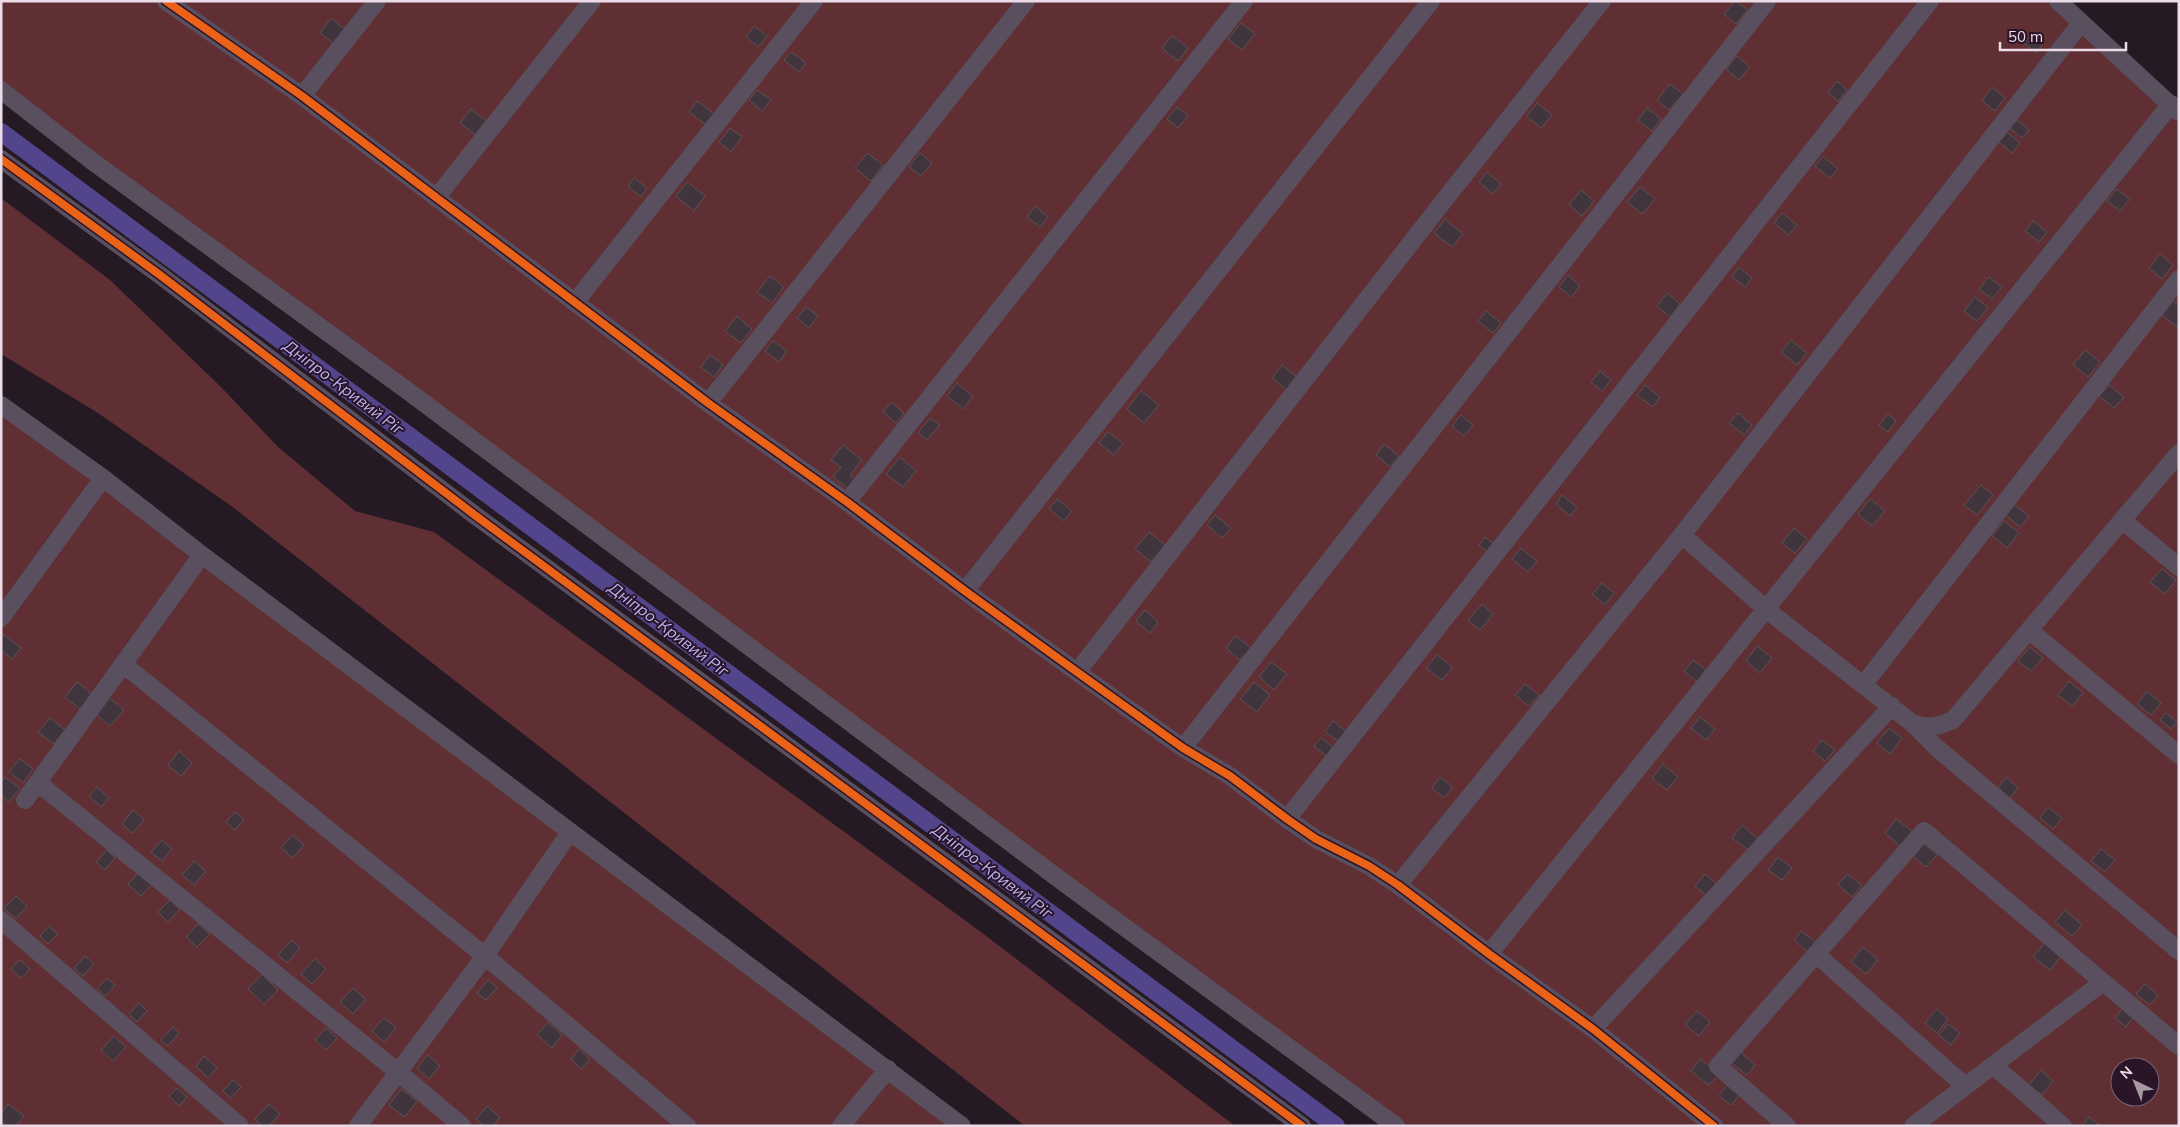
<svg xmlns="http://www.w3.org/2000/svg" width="2180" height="1127" font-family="Mulish,sans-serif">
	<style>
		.green { fill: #5f2f34; fill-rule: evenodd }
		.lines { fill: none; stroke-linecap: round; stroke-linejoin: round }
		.canal { stroke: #53458c; stroke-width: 18 }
		.building { fill: #40353c; stroke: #5d5158 }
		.minor { stroke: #5a4f5e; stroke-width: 18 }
		.cycleway-casing { stroke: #2a1427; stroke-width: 11 }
		.cycleway { stroke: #ea6118; stroke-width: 8 }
		.labels { text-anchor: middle; stroke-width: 4; stroke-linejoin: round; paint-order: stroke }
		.water-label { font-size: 16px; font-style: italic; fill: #beb6f6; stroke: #2a1427 }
	</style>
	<rect width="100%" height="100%" fill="#251924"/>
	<!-- green -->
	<path class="green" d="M1,1H2058L2179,113V1126H1396L1,90ZM2120,1067H2150V1097H2120Z
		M1,198L110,280L221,387L278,447L355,511L434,532L981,932L1235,1126H1025L234,508L98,413L1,354Z
		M1,406L962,1126H1Z"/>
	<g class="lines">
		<!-- canal -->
		<path class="canal" d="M1,132L1336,1126"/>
	</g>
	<!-- building -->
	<path class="building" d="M1735,1L1748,10L1736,24L1724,14Z
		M331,18L347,31L336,45L320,33Z
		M1241,23L1255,34L1242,50L1228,39Z
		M754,26L767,36L758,47L746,37Z
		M2033,33L2044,42L2036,53L2024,43Z
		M1172,36L1188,48L1178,61L1162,48Z
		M791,52L806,63L799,72L784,60Z
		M1737,56L1750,67L1739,80L1726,69Z
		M1837,81L1847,90L1838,101L1828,92Z
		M1670,84L1683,94L1669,110L1657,100Z
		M1992,87L2005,98L1995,111L1982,101Z
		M757,90L771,100L762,111L749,100Z
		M697,101L714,114L706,125L689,112Z
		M1537,103L1552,115L1541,128L1527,116Z
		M1177,107L1188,116L1178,128L1167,119Z
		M1647,108L1661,119L1652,131L1638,120Z
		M471,109L489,123L478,137L460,123Z
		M2017,120L2029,130L2022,138L2010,128Z
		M730,128L742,137L731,152L719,142Z
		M2007,132L2020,143L2012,153L1999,142Z
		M867,153L883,165L871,181L855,168Z
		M920,153L932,163L921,176L909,167Z
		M1823,156L1838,169L1830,178L1815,166Z
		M1487,172L1501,184L1493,194L1479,182Z
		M634,178L647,188L641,197L628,186Z
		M687,182L705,196L694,211L676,196Z
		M1640,187L1655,199L1642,214L1627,202Z
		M2117,189L2130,199L2120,211L2107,201Z
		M1581,190L1594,201L1582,216L1569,205Z
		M1035,206L1048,217L1040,227L1027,217Z
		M1782,213L1797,225L1789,235L1774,223Z
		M1445,219L1463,234L1452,247L1434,233Z
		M2033,221L2047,232L2039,242L2025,231Z
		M2160,254L2173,265L2162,279L2149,268Z
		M1739,267L1752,278L1745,287L1732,276Z
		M1568,275L1580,286L1571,297L1559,287Z
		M770,276L784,287L772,303L757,292Z
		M1989,277L2002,287L1992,299L1979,289Z
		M1667,293L1680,304L1670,317L1657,306Z
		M1975,297L1988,308L1977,321L1964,311Z
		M2173,301L2179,306V323L2176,326L2162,315Z
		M806,307L818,316L809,328L797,318Z
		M1486,311L1501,323L1493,333L1478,321Z
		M737,316L752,329L741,343L725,331Z
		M1791,340L1807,353L1797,365L1781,352Z
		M773,341L787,351L779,362L765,351Z
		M2085,350L2100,362L2088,377L2073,365Z
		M710,355L723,365L714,377L701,367Z
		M1282,365L1297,377L1287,390L1272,378Z
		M1600,371L1611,380L1602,391L1591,382Z
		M957,383L973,396L963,409L947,396Z
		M1645,385L1660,397L1653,407L1637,395Z
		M2109,385L2124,397L2114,408L2099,396Z
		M1141,391L1159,405L1144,423L1127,409Z
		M891,402L904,413L896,423L883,412Z
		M1738,413L1752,425L1744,435L1729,423Z
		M1888,414L1896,421L1888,432L1879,425Z
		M1461,415L1473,425L1464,436L1452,426Z
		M930,418L940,425L927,440L918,433Z
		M1108,432L1123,443L1114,455L1099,443Z
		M1384,444L1399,456L1390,467L1376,455Z
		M843,445L862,460L850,475L857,481L850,490L833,477L841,467L831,460Z
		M900,457L916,471L903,487L886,474Z
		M1981,485L1993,495L1977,515L1964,505Z
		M1562,495L1577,507L1570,516L1556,504Z
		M1057,499L1072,511L1064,521L1049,509Z
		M1870,499L1885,511L1872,526L1858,514Z
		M2014,505L2029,516L2020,527L2006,515Z
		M1215,515L1231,528L1222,538L1207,525Z
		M2004,521L2019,533L2007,548L1992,536Z
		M1794,528L1807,539L1795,553L1782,543Z
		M1149,532L1165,545L1151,562L1135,549Z
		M1485,537L1496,546L1490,554L1479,545Z
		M1521,548L1537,561L1528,572L1512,559Z
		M2162,569L2176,580L2165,594L2150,582Z
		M1602,583L1614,593L1605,605L1592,594Z
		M1482,604L1493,614L1480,630L1468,620Z
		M1145,610L1158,622L1150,633L1136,621Z
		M4,635L21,648L12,659L1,650V639Z
		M1236,636L1251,648L1240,660L1226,648Z
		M1757,646L1772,658L1760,673L1746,661Z
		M2030,647L2043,658L2031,671L2018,661Z
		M1437,655L1453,667L1442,680L1426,668Z
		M1693,660L1706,670L1697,682L1684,671Z
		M1271,662L1287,674L1274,690L1259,677Z
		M2069,681L2083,693L2072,706L2058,695Z
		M77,682L92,694L80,709L65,697Z
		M1254,682L1270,695L1257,712L1240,699Z
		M1525,684L1539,695L1529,706L1515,695Z
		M2147,691L2161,703L2151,715L2137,704Z
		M108,697L124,710L110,726L95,713Z
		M2166,713L2177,722L2171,729L2160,720Z
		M1700,717L1715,729L1706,740L1691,728Z
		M50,718L65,730L54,744L38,732Z
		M1333,721L1347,732L1339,742L1325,731Z
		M1889,728L1902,738L1890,754L1877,743Z
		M1321,738L1333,747L1326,756L1314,746Z
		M1822,740L1835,750L1825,761L1813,751Z
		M179,751L192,763L181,776L168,765Z
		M20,759L33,769L23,783L9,772Z
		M1663,764L1678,777L1667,790L1652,778Z
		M5,777L20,788L9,802L1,795V783Z
		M1440,777L1453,787L1444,798L1432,788Z
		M2006,777L2018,788L2010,798L1998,788Z
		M97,787L109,798L101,807L89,796Z
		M2048,807L2062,818L2053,829L2040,818Z
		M133,810L144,820L133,833L122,824Z
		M235,812L244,819L235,830L226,822Z
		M1896,819L1912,831L1900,846L1885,833Z
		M1742,825L1758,839L1748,850L1732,838Z
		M292,835L304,845L293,858L281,848Z
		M162,840L172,849L162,861L151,852Z
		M1922,842L1937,855L1926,867L1911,855Z
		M2101,849L2115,860L2105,872L2091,861Z
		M107,850L115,858L105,870L96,862Z
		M1778,857L1792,868L1782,880L1768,870Z
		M194,861L206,871L194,885L182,875Z
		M140,871L153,883L141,896L128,884Z
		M1705,874L1717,884L1707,896L1695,886Z
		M1847,874L1862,885L1852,897L1838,885Z
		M16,896L27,906L16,919L4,908Z
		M170,900L180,909L168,922L158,912Z
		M2065,910L2082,925L2072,936L2055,922Z
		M198,924L210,934L197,947L186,937Z
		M49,926L58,934L48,944L40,936Z
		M1801,931L1816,942L1808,952L1794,940Z
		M292,940L300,948L287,963L278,955Z
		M2045,943L2061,956L2050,970L2033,957Z
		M1863,947L1878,960L1866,974L1851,962Z
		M85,956L94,964L83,976L74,968Z
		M315,959L326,969L312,984L301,974Z
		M20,960L30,969L21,978L11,969Z
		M262,974L278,990L264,1004L248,989Z
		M107,978L115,985L105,996L97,989Z
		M488,980L497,988L486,1000L477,993Z
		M2145,984L2158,995L2150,1005L2136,994Z
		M353,988L366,999L353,1014L340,1002Z
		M139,1003L147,1011L137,1022L129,1014Z
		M2124,1007L2134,1016L2126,1027L2115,1018Z
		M1937,1009L1948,1019L1937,1033L1925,1023Z
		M1697,1011L1710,1022L1699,1036L1685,1024Z
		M384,1018L396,1028L384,1042L372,1031Z
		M548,1022L562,1035L552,1048L537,1035Z
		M1948,1024L1960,1033L1951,1045L1939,1035Z
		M173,1027L179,1033L168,1046L161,1040Z
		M326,1028L337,1038L326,1050L315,1040Z
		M114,1036L126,1047L113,1061L101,1050Z
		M579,1049L590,1059L581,1069L571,1059Z
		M1739,1051L1755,1065L1747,1075L1730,1062Z
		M428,1055L440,1066L429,1079L417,1068Z
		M204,1056L217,1068L208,1078L196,1066Z
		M1700,1059L1719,1074L1709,1085L1691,1071Z
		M2041,1070L2053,1081L2042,1095L2029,1085Z
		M233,1080L241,1087L231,1098L223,1091Z
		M1728,1084L1740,1094L1731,1105L1719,1096Z
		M177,1088L187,1097L179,1106L169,1096Z
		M401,1089L417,1101L405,1117L389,1105Z
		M8,1104L24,1116L16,1126H7L1,1121V1113Z
		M269,1104L280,1114L269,1126H262L255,1119Z
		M487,1106L500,1117L493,1126H484L476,1119Z
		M2089,1117L2100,1126H2082Z"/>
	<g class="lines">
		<!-- minor -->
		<path class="minor" d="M166,1L302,96L708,403L847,502L965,591L1077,672L1183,748L1230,776L1287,819L1316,839L1369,866L1398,885L1489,954L1593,1029L1714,1126
			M2058,1L2177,111
			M1,90L92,161L412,394L1067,885L1396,1126
			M302,96L377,1
			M1,159L160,275L476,516L1302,1126
			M436,198L592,1
			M576,301L814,1
			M708,403L1026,1
			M1,405L103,478L202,555L962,1126
			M847,502L1244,1
			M2122,520L2179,567
			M1682,535L1767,610L1912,723C1928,729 1937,727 1953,720L2179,453
			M965,591L1431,1
			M1,618L103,478
			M2029,630L2179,755
			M123,664L485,956L687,1126
			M1077,672L1442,203L1602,1
			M1864,684L2179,279
			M1913,724L1938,749L2179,951
			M1183,748L1767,1
			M38,783L398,1072L462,1126
			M25,800L202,555
			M1287,819L1930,1
			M1398,885L1682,535L2081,23
			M1,920L240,1126
			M1489,954L2171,104
			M1816,954L1965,1086
			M1593,1029L1892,706
			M1993,1065L2063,1126
			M358,1126L485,956L570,832
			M841,1126L888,1069
			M1787,1126L1718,1066L1924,831L2179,1046
			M1913,1126L2103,982"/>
		<!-- cycleway casing -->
		<g class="cycleway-casing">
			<path id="cycleway" d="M166,1L302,96L708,403L847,502L965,591L1077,672L1183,748L1230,776L1287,819L1316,839L1369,866L1398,885L1489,954L1593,1029L1714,1126
				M1,159L160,275L476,516L1302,1126"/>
		</g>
		<!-- cycleway -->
		<use href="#cycleway" class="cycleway"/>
	</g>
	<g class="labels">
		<!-- water labels -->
		<g class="water-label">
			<text transform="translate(344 387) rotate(37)" y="6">Дніпро-Кривий Ріг</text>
			<text transform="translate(669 629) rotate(37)" y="6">Дніпро-Кривий Ріг</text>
			<text transform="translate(993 871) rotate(37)" y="6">Дніпро-Кривий Ріг</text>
		</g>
	</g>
	<!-- border -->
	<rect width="2180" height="1127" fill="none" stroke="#ecdce8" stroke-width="5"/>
	<!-- north arrow -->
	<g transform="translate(2135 1082) rotate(317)"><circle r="24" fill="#2a1427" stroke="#786474"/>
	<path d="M0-4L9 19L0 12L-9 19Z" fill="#a698a3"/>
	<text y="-8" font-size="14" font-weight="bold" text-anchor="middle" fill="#ecdce8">N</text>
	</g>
	<!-- scale -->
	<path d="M2000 42v8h126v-8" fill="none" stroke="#ecdce8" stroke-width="2.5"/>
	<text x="2008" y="42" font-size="15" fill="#ecdce8" stroke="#2a1427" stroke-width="4" paint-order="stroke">50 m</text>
</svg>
